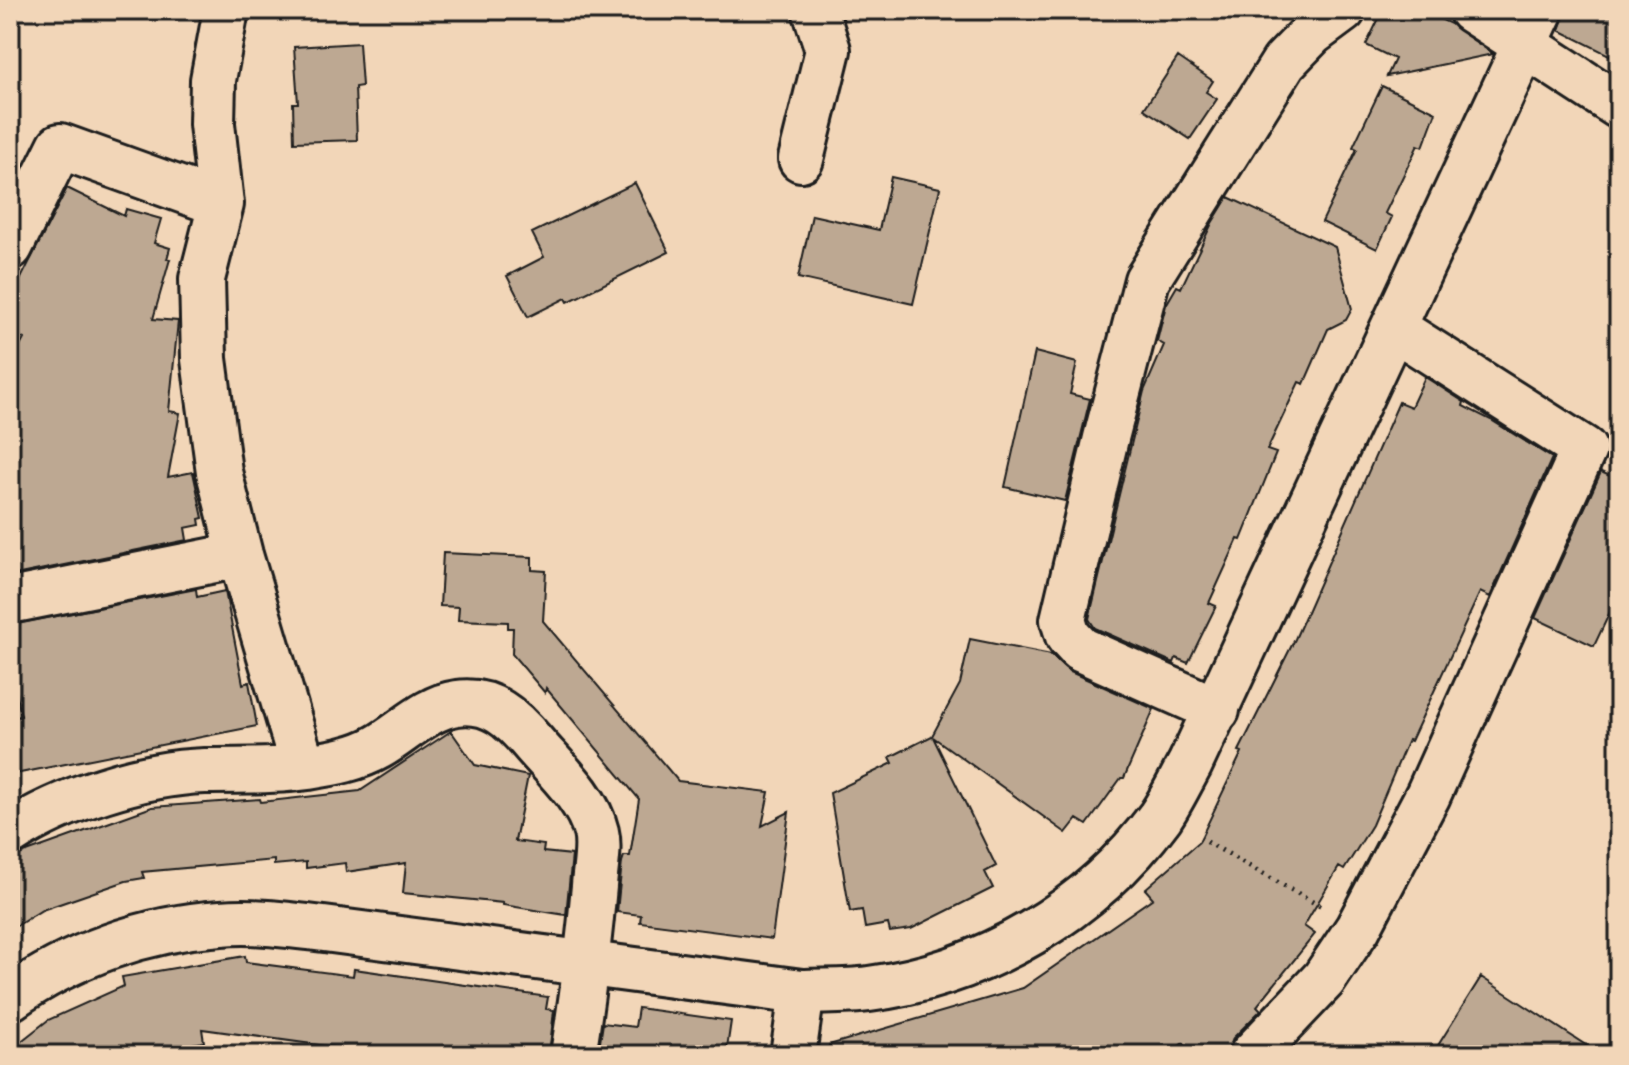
<svg xmlns="http://www.w3.org/2000/svg" width="1629" height="1065" font-family="Sriracha,sans-serif">
	<style>
		.building { fill: #bda892; stroke: #1c1c1c; stroke-width: 2 }
		.lines { fill: none; stroke-linecap: round; stroke-linejoin: round }
		.minor-casing { stroke: #1c1c1c; stroke-width: 50 }
		.tertiary-casing { stroke: #1c1c1c; stroke-width: 50 }
		.path { stroke: #1c1c1c; stroke-width: 5; stroke-dasharray: 2 6; stroke-linecap: butt }
		.minor { stroke: #f2d6b8; stroke-width: 44 }
		.tertiary { stroke: #f2d6b8; stroke-width: 44 }
	</style>
	<rect width="100%" height="100%" fill="#f2d6b8"/>
	<filter id="ink" filterUnits="userSpaceOnUse"><feTurbulence type="fractalNoise" baseFrequency=".0125" numOctaves="2"/><feDisplacementMap in="SourceGraphic" scale="16" xChannelSelector="R" yChannelSelector="G"/><feConvolveMatrix kernelMatrix="1 2 1 2 8 2 1 2 1" color-interpolation-filters="sRGB"/></filter>
	<g filter="url(#ink)">
		<!-- building -->
		<path class="building" d="M1383,10H1421L1451,24L1493,54L1387,76L1395,59L1366,45Z
			M1566,10H1619V60L1559,30Z
			M359,43L362,86L355,87L357,140L294,142L293,103H298L294,47Z
			M1178,57L1213,81L1206,92L1217,99L1190,139L1144,109Z
			M1382,86L1436,112L1423,147L1418,145L1385,213L1392,217L1377,249L1322,222L1357,149L1353,147Z
			M891,177L940,188L913,304L798,278L812,215L879,230Z
			M635,183L669,252L568,302L566,298L528,317L507,276L544,257L532,233Z
			M67,188L124,216L126,209L161,219L154,243L170,248L167,259H170L153,319L178,321L169,411L180,413L168,477L193,472L203,518L199,519L200,525L185,528L187,540L10,576V365L24,339L10,332V300Z
			M1228,197L1335,247L1352,309L1346,320L1328,329L1304,384L1299,382L1267,450L1276,453L1241,540L1238,539L1209,603L1216,606L1188,663L1176,658L1174,663L1095,628L1089,619L1144,391L1164,345L1157,341L1166,305L1177,286L1181,288L1212,223Z
			M1035,352L1077,363L1070,394L1090,399L1065,501L1005,487Z
			M1425,377L1464,402L1463,406L1491,420L1552,458L1490,597L1480,592L1411,741L1408,740L1372,825L1344,870L1339,867L1304,926L1315,934L1257,1006L1261,1010L1233,1038L1228,1055H1193L1183,1043L1169,1055H830L829,1045L1023,988L1153,898L1145,889L1199,842L1242,752L1239,751L1295,639L1399,402L1411,407Z
			M1601,472L1619,480V593L1594,646L1535,618Z
			M443,553L532,557V570L546,571L543,621L678,781L769,792L762,826L789,812L772,939L640,922L641,915L617,912L622,862L624,856H630L639,799L546,688L545,693L512,654L513,628H508V622L458,620L459,607L440,606Z
			M196,589L197,597L225,591L243,684L249,682L257,726L10,775V718L21,716L10,662V625Z
			M970,639L1051,655L1070,672L1154,709L1124,778H1121L1087,825L1077,819L1066,833L933,737L996,866L985,872L993,888L911,929L890,932L888,924L865,928L862,910L850,912L830,793L893,763L890,757L932,736L960,684Z
			M451,731L475,765L528,776L515,841L544,845L543,852L572,855L566,915L503,905V903L403,893L406,863L346,872L345,863L306,868V862L274,865V860L142,872L144,878L126,881L42,910L10,930V858L152,807L260,799L261,802L360,791Z
			M245,956L246,962L353,976L354,969L548,997L546,1009L554,1010L549,1055H392L202,1029L204,1042L125,1055H10V1050L48,1020L124,986L122,977Z
			M1481,977L1601,1055H1432Z
			M638,1008L731,1021L726,1055H598L603,1023L635,1027Z"/>
		<g class="lines">
			<!-- minor casing -->
			<g class="minor-casing">
				<path id="minor" d="M1471,10L1619,106
					M801,159L828,50L815,10
					M221,204L212,124L213,80L226,10
					M10,247L60,146L221,204L202,279L204,359L219,472L240,555L303,767
					M10,601L240,555
					M1217,710L1080,649L1068,636L1063,620L1106,438L1147,280L1284,62L1312,33L1343,10
					M10,833C62,799 142,773 205,771C240,770 273,772 308,767C332,763 357,759 378,747C403,733 427,707 457,703C491,698 513,719 533,743C555,769 588,798 596,832C600,848 595,869 594,886C589,943 582,999 573,1055
					M793,1055L802,992
					M1252,1055L1324,979L1358,928L1428,795L1584,449L1394,328"/>
			</g>
			<!-- tertiary casing -->
			<g class="tertiary-casing">
				<path id="tertiary" d="M10,998C71,955 146,928 221,923C255,920 290,925 324,929L802,992C824,991 847,992 869,989C984,974 1091,911 1160,817C1171,801 1180,782 1190,764L1541,10"/>
			</g>
			<!-- path -->
			<path class="path" d="M1200,838L1320,906"/>
			<!-- minor -->
			<use href="#minor" class="minor"/>
			<!-- tertiary -->
			<use href="#tertiary" class="tertiary"/>
		</g>
	</g>
	<!-- margin -->
	<rect width="1629" height="1065" fill="none" stroke="#f2d6b8" stroke-width="40"/>
	<rect x="20" y="20" width="1589" height="1025" fill="none" stroke="#1c1c1c" stroke-width="3" filter="url(#ink)"/>
</svg>
